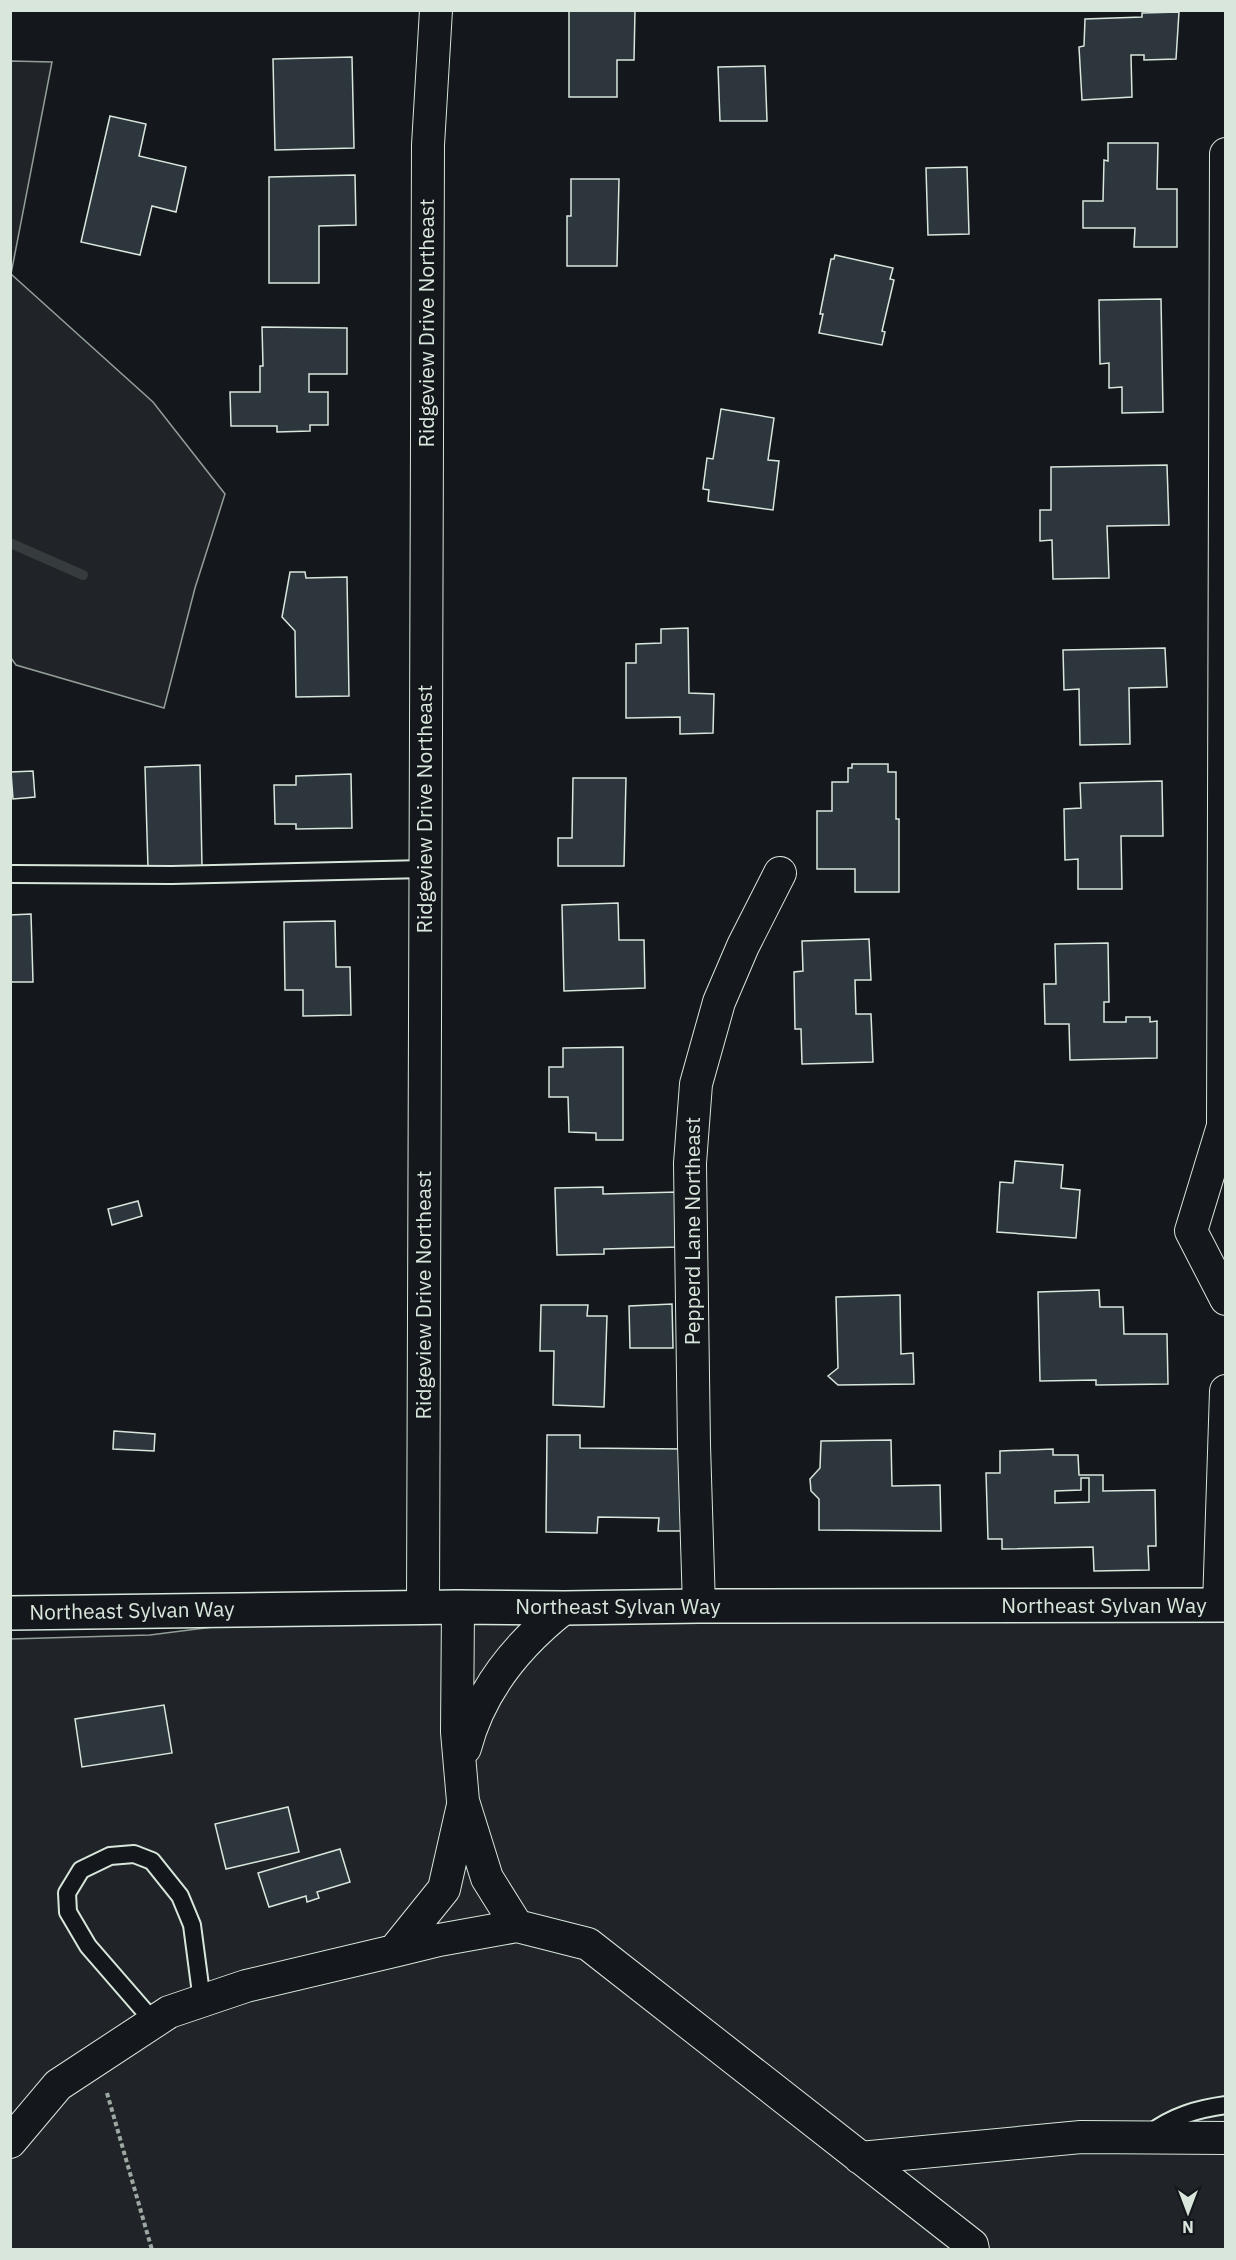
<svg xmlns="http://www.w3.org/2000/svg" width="1236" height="2260" font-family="'IBM Plex Sans',sans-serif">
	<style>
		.green { fill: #202428; stroke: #939e99; stroke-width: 1.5 }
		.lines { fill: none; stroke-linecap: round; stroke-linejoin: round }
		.stream { stroke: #363b3e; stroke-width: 10 }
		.building { fill: #2c363c; stroke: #d8e6dc; stroke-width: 1.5; fill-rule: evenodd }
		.service-casing { stroke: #d8e6dc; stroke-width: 20 }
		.minor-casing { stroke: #d8e6dc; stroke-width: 34 }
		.secondary-casing { stroke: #d8e6dc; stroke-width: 36 }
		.path { stroke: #9da8a2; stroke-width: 4; stroke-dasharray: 4.5 3; stroke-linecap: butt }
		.service { stroke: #14181c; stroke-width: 16 }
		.minor { stroke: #14181c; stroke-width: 32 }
		.secondary { stroke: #14181c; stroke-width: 33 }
		.labels { text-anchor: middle; stroke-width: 4.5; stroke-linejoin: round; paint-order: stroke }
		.street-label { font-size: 21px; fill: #d8e6dc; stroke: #14181c }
	</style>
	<rect width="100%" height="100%" fill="#14181c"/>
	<!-- green -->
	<path class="green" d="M11,61L52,62L11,274L153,402L225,494L195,588L164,708L16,665L11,658Z
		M363,1608L1225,1609V2249H11L10,1639L150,1635Z"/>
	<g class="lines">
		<!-- stream -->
		<path class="stream" d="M10,543L83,575"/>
	</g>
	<!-- building -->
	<path class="building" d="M569,10H635L634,60H617V97H569Z
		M1179,12L1176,59L1144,60V55H1131L1132,97L1082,100L1079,47L1084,46L1085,19L1142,17V13Z
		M352,57L354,148L275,150L273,59Z
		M765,66L767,121H720L718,67Z
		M110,116L146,124L139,156L186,167L176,212L152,206L140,255L81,242Z
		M1108,143H1158L1157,189H1177V247H1134L1135,228H1083V201H1103L1104,160L1108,161Z
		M967,167L969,234L928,235L926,168Z
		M355,175L356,225L319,226V283H269V177Z
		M571,179H619L617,266H567V216H571Z
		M835,255L893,268L890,279L894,280L882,331L885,332L882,345L819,333L823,314H820L831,259H834Z
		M1161,299L1163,412L1122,413V387L1109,388V363L1100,364L1099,300Z
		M262,327L347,328V374H309V392H328V425H310V431L277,432V426H231L230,392H260V366H263Z
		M721,409L774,418L768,460L779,461L773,510L708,501L709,490L703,489L707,458L713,459Z
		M1167,465L1169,525L1107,526L1109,578L1053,579L1052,540L1040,541V510H1051V467Z
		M290,572H305L306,578L347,577L349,696L296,697L295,631L282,617Z
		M688,628L689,693L714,694L713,733L680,734V717L626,718V663H636V644L661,643V629Z
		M1165,648L1167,687L1129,688L1130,744L1080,745L1079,689L1064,690L1063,650Z
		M852,764H888V772H896V819H899V892H855V869H817V811H832V782H848V768H852Z
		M200,765L202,867L148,868L145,767Z
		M33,771L35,797L13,799L11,772Z
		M351,774L352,828L296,829V824H275L274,785H296V776Z
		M573,778H626L624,866H558V838H572Z
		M1162,781L1163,836H1121L1122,889H1078V859L1065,860L1064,809L1081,808L1080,783Z
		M618,903L619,940H644L645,988L564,991L562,905Z
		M31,914L33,982H10V915Z
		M335,921L336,967H350L351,1015L303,1016V990H285L284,922Z
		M869,939L871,980H855L856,1014H871L873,1062L802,1064L801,1029H795L794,972L803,971L802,941Z
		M1108,943L1109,1002H1104V1022H1126V1017H1150V1022L1157,1021V1058L1070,1060L1069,1024H1045L1044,984H1056L1055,944Z
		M623,1047V1140H596V1133L569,1132L568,1097H549V1067H563V1048Z
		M1015,1161L1063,1165L1061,1188L1080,1190L1076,1238L997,1232L1000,1182L1013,1183Z
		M603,1187V1194L678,1192L679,1247L604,1249V1254L557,1255L555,1188Z
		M138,1201L142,1216L112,1225L108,1209Z
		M1099,1290L1100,1307H1123L1124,1334H1167L1168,1384L1096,1385V1380L1040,1381L1038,1292Z
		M900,1295L901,1354L913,1353L914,1384L838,1385L828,1376L838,1368L836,1297Z
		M672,1304L673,1348H630L629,1306Z
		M541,1305H588L587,1316H607L604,1407L553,1405L554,1351H540Z
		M114,1431L155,1434L154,1451L113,1449Z
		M547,1435H580V1448L686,1449L685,1531H658L659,1518L598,1517L597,1533L546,1532Z
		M891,1440L892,1486L940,1485L941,1531L819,1530V1499L811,1491L810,1479L820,1468L821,1441Z
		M1053,1449V1455H1078L1079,1475H1103V1491L1155,1490L1156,1546H1148L1149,1570L1094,1571L1093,1547L1002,1549V1539H988L986,1473H1000V1451ZM1081,1478H1089V1502L1055,1503V1491L1081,1490Z
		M164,1705L172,1753L82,1767L75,1719Z
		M288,1807L299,1852L226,1869L215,1824Z
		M340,1849L350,1882L317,1892L319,1898L307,1902L306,1896L269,1907L258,1873Z"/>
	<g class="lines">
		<!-- service casing -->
		<g class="service-casing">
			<path id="service" d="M13,874L172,875L425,869
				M154,2022L88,1946L68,1912L67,1893L81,1870L110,1856L134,1854L152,1861L180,1896L192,1925L202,2001
				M1149,2134C1173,2116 1197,2109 1226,2105"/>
		</g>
		<!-- minor casing -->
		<g class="minor-casing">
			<path id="minor" d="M1226,154L1223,1126L1191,1231L1226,1299
				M1219,1605L1226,1391
				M699,1606L694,1445L690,1163L696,1084L719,1002L743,946L780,873
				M423,1607L428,145L436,10
				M458,1607L457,1732L463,1801L487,1878L517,1926L588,1944L972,2245L973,2250
				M465,1748C480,1690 518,1644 564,1608
				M394,1951L439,1940L517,1926
				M10,2142L58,2085L169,2012L246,1986L394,1951L444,1889L463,1805
				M860,2158L1081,2137L1226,2138"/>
		</g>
		<!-- secondary casing -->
		<g class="secondary-casing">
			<path id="secondary" d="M10,1613L458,1607L564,1608L699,1606L1226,1605"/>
		</g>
		<!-- path -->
		<path class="path" d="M107,2093L152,2250"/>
		<!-- service -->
		<use href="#service" class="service"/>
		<!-- minor -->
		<use href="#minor" class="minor"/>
		<!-- secondary -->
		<use href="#secondary" class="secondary"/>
	</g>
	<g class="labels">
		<!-- street labels -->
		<g class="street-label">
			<text transform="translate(427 323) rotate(-90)" y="7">Ridgeview Drive Northeast</text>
			<text transform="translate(425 809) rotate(-90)" y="7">Ridgeview Drive Northeast</text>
			<text transform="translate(693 1231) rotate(-90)" y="7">Pepperd Lane Northeast</text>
			<text transform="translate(424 1295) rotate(-90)" y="7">Ridgeview Drive Northeast</text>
			<text x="1104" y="1613">Northeast Sylvan Way</text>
			<text x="618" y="1614">Northeast Sylvan Way</text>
			<text transform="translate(132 1611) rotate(-1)" y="7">Northeast Sylvan Way</text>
		</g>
	</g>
	<!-- border -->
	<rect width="1236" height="2260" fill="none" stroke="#d8e6dc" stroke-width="24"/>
	<!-- north arrow -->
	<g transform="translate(1188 2212) rotate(180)" stroke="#14181c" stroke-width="4.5" paint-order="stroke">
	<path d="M0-4.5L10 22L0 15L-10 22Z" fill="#d8e6dc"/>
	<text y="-9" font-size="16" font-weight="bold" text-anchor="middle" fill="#d8e6dc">N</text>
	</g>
</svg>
